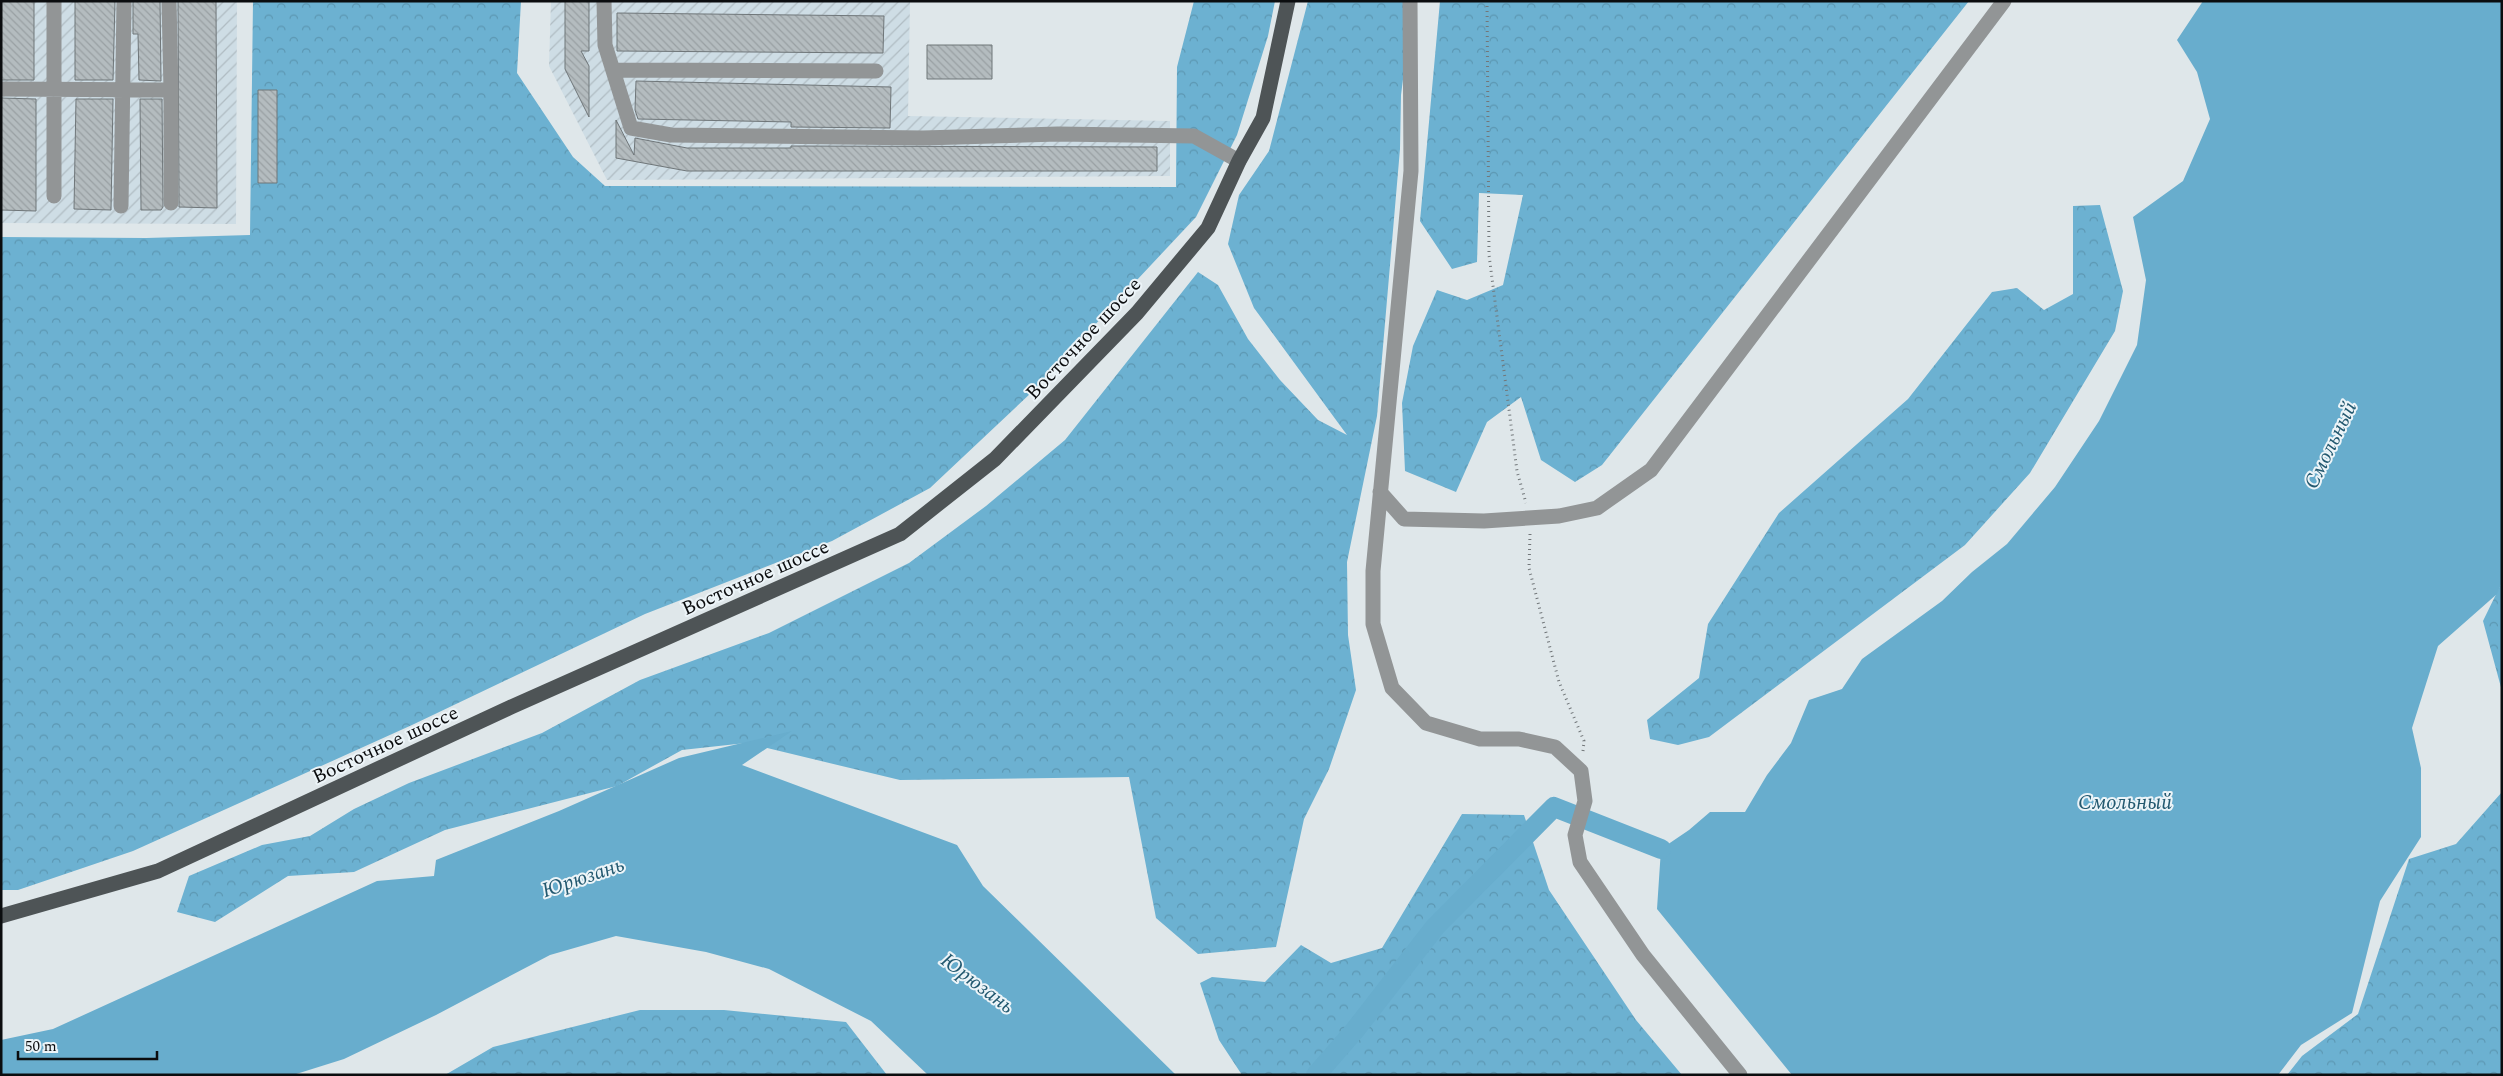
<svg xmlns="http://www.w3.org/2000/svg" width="2503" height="1076" font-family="Spectral,serif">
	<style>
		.industrial { fill: url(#industrial-furrows) }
		.forest { fill: url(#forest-crowns) }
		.water { fill: #68adcd }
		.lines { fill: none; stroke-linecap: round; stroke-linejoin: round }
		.canal { stroke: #68adcd; stroke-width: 20 }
		.building { fill: url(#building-back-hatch); stroke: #6f7679 }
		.path { stroke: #72777a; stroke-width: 3; stroke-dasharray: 1 4; stroke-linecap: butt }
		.minor { stroke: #929596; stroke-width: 15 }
		.major { stroke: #4e5456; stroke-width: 15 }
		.labels { text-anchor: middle; stroke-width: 4; stroke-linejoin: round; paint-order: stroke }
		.street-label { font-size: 20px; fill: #0b0d0f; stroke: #ecf4f8 }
		.water-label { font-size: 21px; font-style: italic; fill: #235970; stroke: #ecf4f8 }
	</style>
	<defs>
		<pattern id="industrial-furrows" width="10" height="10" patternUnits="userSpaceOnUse" patternTransform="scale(1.25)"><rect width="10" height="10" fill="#cedde5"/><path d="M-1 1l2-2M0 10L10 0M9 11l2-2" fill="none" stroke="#b0bcc3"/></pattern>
		<pattern id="forest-crowns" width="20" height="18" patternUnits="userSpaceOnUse" patternTransform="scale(1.25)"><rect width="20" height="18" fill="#6cb1d1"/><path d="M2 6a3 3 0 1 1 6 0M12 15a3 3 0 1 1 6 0" fill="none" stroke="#5c97b2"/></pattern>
		<pattern id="building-back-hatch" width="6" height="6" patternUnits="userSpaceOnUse" patternTransform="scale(1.25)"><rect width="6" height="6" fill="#b4bcbf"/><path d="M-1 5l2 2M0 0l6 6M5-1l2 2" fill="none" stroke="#99a0a3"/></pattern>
	</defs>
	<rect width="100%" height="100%" fill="#dfe7ea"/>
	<!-- industrial -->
	<path class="industrial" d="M1,1H237L236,224L1,223Z
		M551,1H910L908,116L1170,121V176L607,180L549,66Z"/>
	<!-- forest -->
	<path class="forest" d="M253,1H521L517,73L573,157L605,186L1176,187L1177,67L1194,1H1275L1268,36L1237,135L1196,217L1032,392L930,488L832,541L645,614L412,725L133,851L18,890H1V237L146,238L250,235Z
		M1308,1H1413L1401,95L1400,149L1377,416L1347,562L1348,635L1356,690L1329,769L1304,819L1276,947L1198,954L1156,918L1129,777L900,780L746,743L682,750L617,786L445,830L354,872L288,876L215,922L177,912L189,876L262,845L310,836L354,809L409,783L542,733L640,680L769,633L909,563L986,506L1065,440L1198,272L1218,285L1248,339L1280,380L1318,420L1347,435L1254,308L1228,244L1239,195L1269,151Z
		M1440,1H1969L1602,465L1575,482L1541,460L1521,397L1487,422L1456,492L1405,471L1402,403L1413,346L1437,290L1467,300L1503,285L1523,195L1479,193L1477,262L1452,269L1420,221Z
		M2100,205L2123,291L2115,331L2030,473L1965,545L1709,737L1678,745L1650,739L1647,720L1699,678L1708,624L1779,513L1908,399L1992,292L2017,288L2044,310L2073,294V206Z
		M2502,582V691L2483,621Z
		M2502,792V1075H2287L2302,1056L2358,1014L2409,859L2456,844Z
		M1462,814L1524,815L1549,890L1636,1020L1682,1075H1242L1219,1040L1200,983L1212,977L1265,982L1301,945L1331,963L1382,948Z
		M640,1010H724L846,1022L887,1075H445L493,1047Z"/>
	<!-- water -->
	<path class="water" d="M2203,1H2502V582L2497,594L2438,646L2412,728L2421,768V837L2380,901L2352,1013L2301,1045L2278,1075H1792L1657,909L1661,849L1689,830L1710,812H1745L1767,775L1791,743L1809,700L1842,689L1862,659L1942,601L1972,572L2007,544L2055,487L2099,421L2137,345L2146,280L2133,217L2183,181L2210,119L2197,72L2177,40Z
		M792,731L742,765L957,845L983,886L1176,1075H928L871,1021L769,969L706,952L616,936L550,955L436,1015L344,1059L293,1075H1V1040L53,1029L377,881L434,876L436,860L559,811L679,758Z"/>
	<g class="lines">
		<!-- canal -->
		<path class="canal" d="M1316,1075L1355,1030L1435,927L1554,807L1661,849"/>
	</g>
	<!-- building -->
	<path class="building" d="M1,1H34V80H1Z
		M75,1H115L113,80H75Z
		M133,1H160L161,81L139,80L138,34H133Z
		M178,1H216L217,208L179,207Z
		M565,1H589V51H581L589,66V117L565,69Z
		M617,13L884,16L883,53L617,51Z
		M927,45H992V79H927Z
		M636,81L891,87L890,128L791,127V122L638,119L635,110Z
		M258,90H277V183H258Z
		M1,98L36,99V211L1,210Z
		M76,99H113L111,210L74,209Z
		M140,99H162L163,207L161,210H141Z
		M616,120L634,155L635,138L687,148H791V146L1157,147V171H687L616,158Z"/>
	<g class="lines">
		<!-- path -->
		<path class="path" d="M1487,1L1489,255L1517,471L1526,503
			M1530,534L1529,568L1559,682L1584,741L1583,751"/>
		<!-- minor -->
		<path class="minor" d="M54,1V196
			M604,1L605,45L631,128L671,135L758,136L923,138L1058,134L1194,136L1239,161
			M1410,1L1411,171L1373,571V624L1392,688L1426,723L1480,739H1519L1555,747L1581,771L1585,801L1575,835L1580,862L1643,955L1740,1075
			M613,70L876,71
			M1,89L171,90L169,1
			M171,203V90
			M121,206L124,1
			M1380,492L1404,519L1484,521L1559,516L1597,508L1651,470L2004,1"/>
		<!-- major -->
		<path class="major" d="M1,916L158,871L511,707L900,534L995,459L1137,313L1208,228L1239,161L1263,118L1288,1"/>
	</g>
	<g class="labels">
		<!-- street labels -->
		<g class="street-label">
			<text transform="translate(1083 338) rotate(-47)" y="7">Восточное шоссе</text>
			<text transform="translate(755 577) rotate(-24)" y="7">Восточное шоссе</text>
			<text transform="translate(385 744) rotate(-25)" y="7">Восточное шоссе</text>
		</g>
		<!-- water labels -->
		<g class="water-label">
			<text transform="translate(2330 445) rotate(-64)" y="7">Смольный</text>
			<text x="2125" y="809">Смольный</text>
			<text transform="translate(583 877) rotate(-19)" y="7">Юрюзань</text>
			<text transform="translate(978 983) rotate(37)" y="7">Юрюзань</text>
		</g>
	</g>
	<!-- border -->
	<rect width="2503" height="1076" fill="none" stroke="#0b0d0f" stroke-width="5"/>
	<!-- scale -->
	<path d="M18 1051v8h139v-8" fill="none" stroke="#0b0d0f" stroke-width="2.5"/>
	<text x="25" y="1051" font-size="15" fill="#0b0d0f" stroke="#ecf4f8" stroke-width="4" paint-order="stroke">50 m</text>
</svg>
